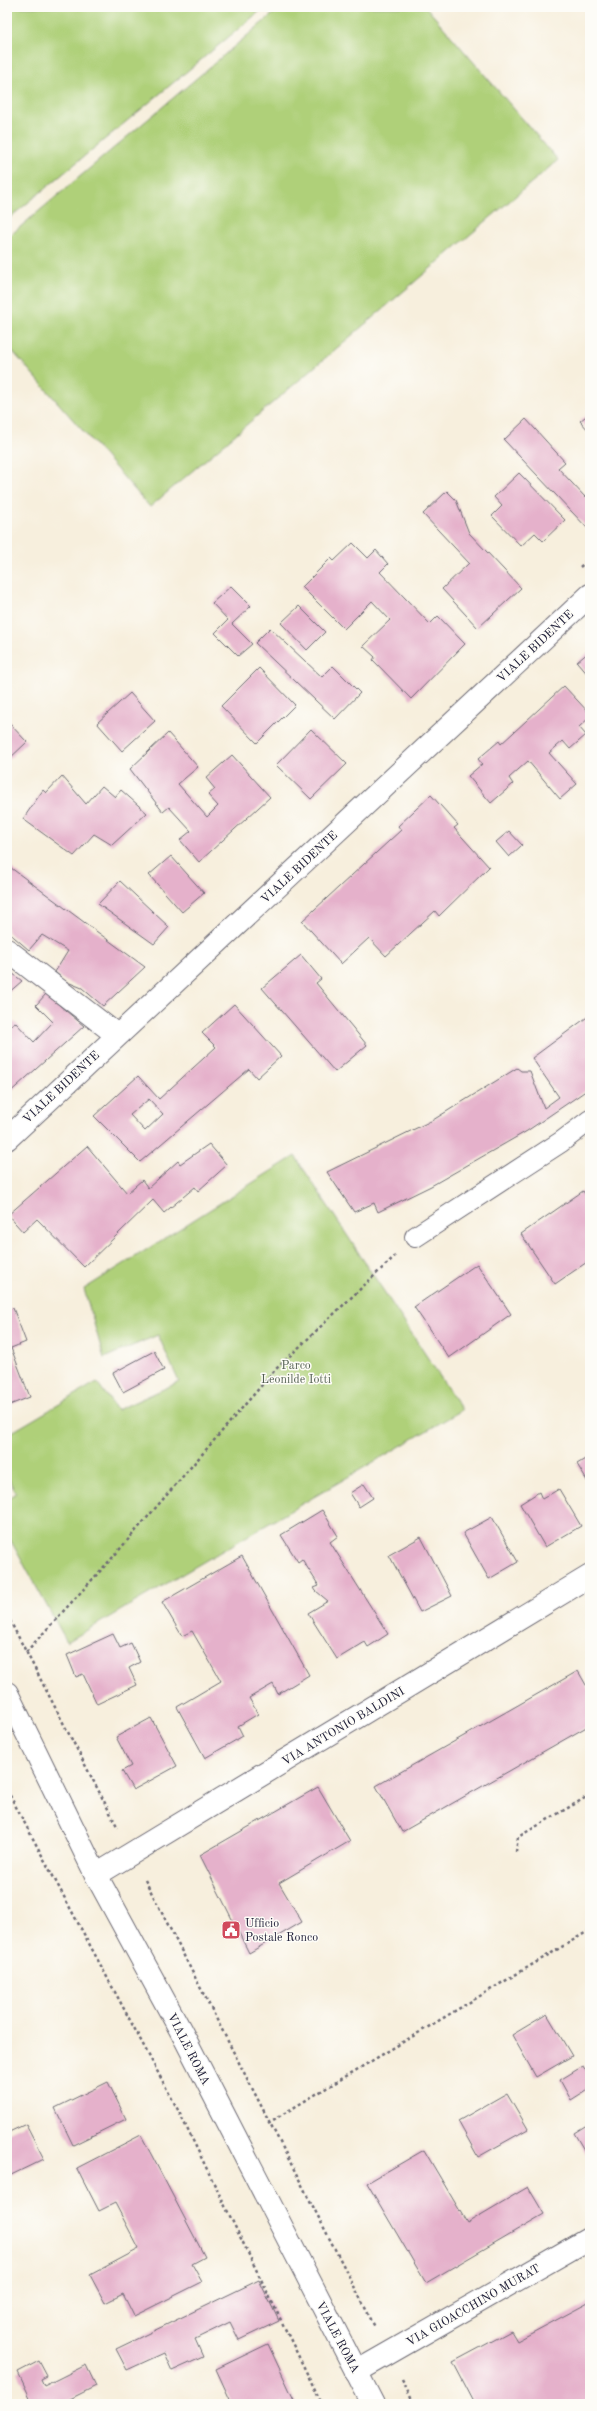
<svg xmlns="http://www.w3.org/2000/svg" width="597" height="2411" font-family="'Old Standard TT',serif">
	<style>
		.green { fill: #afd079; stroke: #68795a }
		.building { fill: #e5b1cb; fill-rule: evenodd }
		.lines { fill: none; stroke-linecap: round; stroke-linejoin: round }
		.lane-casing { stroke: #6d6a74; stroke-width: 22 }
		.street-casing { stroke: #6d6a74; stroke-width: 24 }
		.secondary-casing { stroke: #6d6a74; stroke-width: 24 }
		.primary-casing { stroke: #6d6a74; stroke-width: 24 }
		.path { stroke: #6d6a74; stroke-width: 2.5; stroke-dasharray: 3 3; stroke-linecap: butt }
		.lane { stroke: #fff; stroke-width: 20 }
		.street { stroke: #fff; stroke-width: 22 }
		.secondary { stroke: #fff; stroke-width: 22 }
		.primary { stroke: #fff; stroke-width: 22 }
		.labels { text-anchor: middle; stroke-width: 3; stroke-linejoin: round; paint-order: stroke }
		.street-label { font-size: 12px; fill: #22223b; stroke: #fdfcf7 }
		.park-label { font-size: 12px; fill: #535f51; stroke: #fdfcf7 }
		.poi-label { font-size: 12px; fill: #22223b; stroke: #fdfcf7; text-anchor: start }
	</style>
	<rect width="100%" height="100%" fill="#fdfcf7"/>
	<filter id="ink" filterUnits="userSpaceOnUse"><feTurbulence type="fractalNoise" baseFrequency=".025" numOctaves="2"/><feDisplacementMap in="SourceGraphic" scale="8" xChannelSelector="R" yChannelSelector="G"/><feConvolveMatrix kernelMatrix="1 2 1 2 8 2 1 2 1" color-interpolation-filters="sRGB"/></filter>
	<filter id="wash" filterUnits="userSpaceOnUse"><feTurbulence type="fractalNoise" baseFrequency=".012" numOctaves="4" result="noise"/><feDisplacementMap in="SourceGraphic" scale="16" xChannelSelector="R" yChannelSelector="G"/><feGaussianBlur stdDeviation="0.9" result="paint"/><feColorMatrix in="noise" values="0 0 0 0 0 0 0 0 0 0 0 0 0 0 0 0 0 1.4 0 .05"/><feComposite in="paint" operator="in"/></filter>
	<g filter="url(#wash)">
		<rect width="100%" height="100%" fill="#f7efdd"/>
		<!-- green -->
		<path class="green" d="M7,7H265L7,220Z
			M281,7H426L558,160L150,507L7,345V238Z
			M295,1156L462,1410L67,1642L7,1534V1500L16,1493L7,1476V1435L97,1382L117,1410L179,1382L158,1335L104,1358L84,1289Z"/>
		<g id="blocks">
			<!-- building -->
			<path class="building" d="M590,413V432L580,421Z
				M526,419L565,462L558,468L585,497L590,492L589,530L504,440Z
				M519,473L565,520L543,541L535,533L521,546L492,516L502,506L494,497Z
				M447,491L456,500L469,533L521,588L478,628L442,589L469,563L423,514Z
				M353,543L368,558L376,550L388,564L380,572L430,624L438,616L465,644L411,699L373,660L375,657L363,646L390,620L372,601L344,629L302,587L331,558L334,561Z
				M231,586L251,606L232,624L252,644L238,656L215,633L228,620L212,603Z
				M299,606L325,632L307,650L281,623Z
				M270,628L322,677L333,666L360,693L335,719L255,643Z
				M590,651V677L577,662Z
				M259,668L295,705L257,743L221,706Z
				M564,686L590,714V717L579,727L586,735L570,749L563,741L549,753L577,784L560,799L528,761L509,778L513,784L491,803L468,776L482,764L478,759L499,741L501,744Z
				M130,693L155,721L122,751L97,723Z
				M7,721L27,742L7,761Z
				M311,729L347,764L311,799L276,765Z
				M168,733L198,767L178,784L207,817L218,806L208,795L215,789L206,778L232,755L270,797L199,862L180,840L191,831L169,807L163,812L130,769Z
				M62,776L86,804L102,786L115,797L121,790L147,813L112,845L94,834L74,856L23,819L43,790L46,793Z
				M431,795L458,825L454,828L489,867L439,916L435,911L386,956L369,938L341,964L302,921L401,830L398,826Z
				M509,831L522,845L509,857L496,842Z
				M171,856L204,893L182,912L149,875Z
				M7,865L100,934L145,967L103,1006L82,988L65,981L55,972L68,951L42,935L29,950L7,931Z
				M120,881L169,927L154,944L98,904Z
				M301,955L321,979L316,983L367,1045L335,1072L262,988Z
				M7,969L22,981L7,994Z
				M46,994L84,1026L7,1095V1028L15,1022L34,1042L53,1022L36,1005Z
				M234,1004L281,1056L257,1078L249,1069L140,1162L94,1116L138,1076L159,1099L216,1047L202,1033ZM149,1099L163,1114L145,1131L130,1115Z
				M590,1015V1088L527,1131L431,1186L378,1212L374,1203L354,1212L327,1172L433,1120L517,1068L521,1071H530L544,1108L559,1097L532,1058Z
				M209,1144L227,1165L198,1191L195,1187L164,1213L153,1200L84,1267L37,1219L23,1232L8,1215L87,1146L127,1193L142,1180L148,1188L178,1161L180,1164Z
				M583,1191L590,1201V1260L555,1284L521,1234Z
				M477,1264L511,1314L449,1358L414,1307Z
				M13,1308L26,1342L11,1348L30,1397L7,1406V1310Z
				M154,1351L164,1370L123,1392L113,1373Z
				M590,1456V1486L577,1464Z
				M364,1484L373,1498L359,1507L350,1493Z
				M559,1489L581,1526L545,1547L520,1504L539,1492L542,1499Z
				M322,1510L338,1536L330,1542L388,1634L368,1647L365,1642L337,1659L308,1613L328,1601L316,1591L314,1588L319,1586L302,1559L298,1562L281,1535Z
				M492,1517L518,1562L489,1579L463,1533Z
				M421,1537L452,1596L420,1612L389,1555Z
				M242,1556L309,1675L278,1694L273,1684L249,1698L258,1714L238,1726L243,1736L205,1758L177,1707L221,1681L192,1631L182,1636L162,1602Z
				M113,1634L120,1648L131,1643L140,1662L129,1668L137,1685L97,1704L83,1674L76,1677L67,1655Z
				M578,1671L590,1692V1725L402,1832L376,1786Z
				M151,1718L177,1766L133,1790L122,1771L131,1766L116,1737Z
				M318,1787L350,1841L279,1883L302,1922L249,1953L200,1855Z
				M547,2014L572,2056L536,2077L512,2035Z
				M583,2066L590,2078V2088L571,2100L560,2080Z
				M108,2082L126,2119L73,2145L55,2108Z
				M507,2093L528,2129L478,2157L458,2121Z
				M590,2123V2160L574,2133Z
				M26,2124L44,2159L7,2177V2133Z
				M141,2135L205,2257L192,2264L202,2282L134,2316L123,2294L105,2303L90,2275L139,2249L115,2203L99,2211L77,2168Z
				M424,2150L467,2223L528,2187L544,2214L426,2283L367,2183Z
				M259,2280L279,2321L239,2340L230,2322L195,2339L203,2357L172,2371L164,2353L127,2370L116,2349Z
				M590,2302V2404H475L453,2362L511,2331L517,2341Z
				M268,2344L296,2404H232L216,2369Z
				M39,2361L47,2376L41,2379L44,2386L86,2365L96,2386L66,2401L67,2404H33L18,2372Z"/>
		</g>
	</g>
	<g filter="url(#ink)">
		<use href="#blocks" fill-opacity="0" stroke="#6d6a74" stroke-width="1"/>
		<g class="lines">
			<!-- lane casing -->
			<g class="lane-casing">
				<path id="lane" d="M415,1237L561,1142L590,1120"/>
			</g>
			<!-- street casing -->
			<g class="street-casing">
				<path id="street" d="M7,950L117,1035
					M96,1875L590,1576
					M356,2372L590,2238"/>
			</g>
			<!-- secondary casing -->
			<g class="secondary-casing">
				<path id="secondary" d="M7,1139L590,595"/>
			</g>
			<!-- primary casing -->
			<g class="primary-casing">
				<path id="primary" d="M7,1693L96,1875L182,2033L373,2404"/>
			</g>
			<!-- path -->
			<path class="path" d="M580,567L590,558
				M7,1615L118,1828
				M26,1652L113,1557L275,1370L395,1256
				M7,1790L178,2110L322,2404
				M516,1852L518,1837L590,1795
				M145,1880L375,2327
				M268,2123L590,1930
				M402,2380L414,2404"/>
			<!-- lane -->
			<use href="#lane" class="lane"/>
			<!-- street -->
			<use href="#street" class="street"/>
			<!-- secondary -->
			<use href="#secondary" class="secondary"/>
			<!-- primary -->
			<use href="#primary" class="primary"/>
		</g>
	</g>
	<!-- icons -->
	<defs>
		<g id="civic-square" transform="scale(1)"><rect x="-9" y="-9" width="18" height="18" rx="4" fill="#d1495b" stroke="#fdfcf7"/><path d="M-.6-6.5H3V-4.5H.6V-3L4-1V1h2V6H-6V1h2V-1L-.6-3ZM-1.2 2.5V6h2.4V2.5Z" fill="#fff"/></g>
	</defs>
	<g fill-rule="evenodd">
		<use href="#civic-square" x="231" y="1930"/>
	</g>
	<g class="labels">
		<!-- street labels -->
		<g class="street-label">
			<text transform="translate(535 646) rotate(-43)" y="4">VIALE BIDENTE</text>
			<text transform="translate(299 867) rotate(-43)" y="4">VIALE BIDENTE</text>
			<text transform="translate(61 1087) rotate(-43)" y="4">VIALE BIDENTE</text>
			<text transform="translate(343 1726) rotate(-31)" y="4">VIA ANTONIO BALDINI</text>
			<text transform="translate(189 2049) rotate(63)" y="4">VIALE ROMA</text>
			<text transform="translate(473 2305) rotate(-30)" y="4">VIA GIOACCHINO MURAT</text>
			<text transform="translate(338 2337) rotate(62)" y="4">VIALE ROMA</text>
		</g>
		<!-- park labels -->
		<g class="park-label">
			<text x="296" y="1369">Parco<tspan x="296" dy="14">Leonilde Iotti</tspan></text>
		</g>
		<!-- poi labels -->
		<g class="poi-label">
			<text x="245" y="1927">Ufficio<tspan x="245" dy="14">Postale Ronco</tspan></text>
		</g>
	</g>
	<!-- margin -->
	<rect width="597" height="2411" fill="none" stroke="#fdfcf7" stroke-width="24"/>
</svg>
